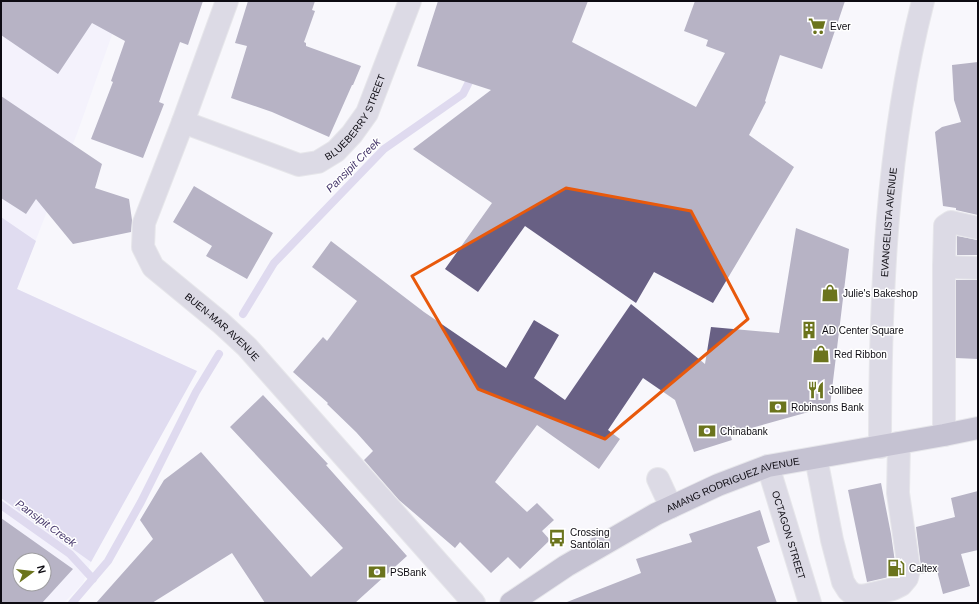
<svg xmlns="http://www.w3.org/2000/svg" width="979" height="604" font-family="Arial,sans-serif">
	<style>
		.built { fill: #efecfd; fill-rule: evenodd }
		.forest { fill: #c3bae3 }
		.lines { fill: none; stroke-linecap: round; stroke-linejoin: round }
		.stream { stroke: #c0b7e0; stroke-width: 8 }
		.building { fill: #686084; fill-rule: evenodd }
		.minor-casing { stroke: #d2d1d7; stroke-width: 24 }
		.major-casing { stroke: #d2d1d7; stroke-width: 24 }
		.minor { stroke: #bbb7c9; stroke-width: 22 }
		.major { stroke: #8881a1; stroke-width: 22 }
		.marked { fill: none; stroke: #e8590c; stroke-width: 3; stroke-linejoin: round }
		.labels { text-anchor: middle; stroke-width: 3; stroke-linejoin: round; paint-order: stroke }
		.poi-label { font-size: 10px; fill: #0d0b12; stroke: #fff; text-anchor: start }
		.street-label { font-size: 10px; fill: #0d0b12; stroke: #fff }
		.water-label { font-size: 11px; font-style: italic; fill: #46376b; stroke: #fff }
	</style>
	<rect width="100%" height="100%" fill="#f8f7fc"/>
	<!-- built -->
	<path class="built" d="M1,1H124L78,131L17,289L197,371L91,562L83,583L64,603H1ZM20,560H44V584H20Z"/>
	<!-- forest -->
	<path class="forest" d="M1,217L36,241L17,289L197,371L91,562L1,498Z"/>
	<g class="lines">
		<!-- stream -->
		<path class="stream" d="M243,314L274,263L384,149L463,94L473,74
			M1,505L70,554L93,579
			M72,603L108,561L141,502L196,392L219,354"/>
	</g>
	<!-- building -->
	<path class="building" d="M1,1H203L188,45L180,42L159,102L164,104L143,158L91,139L113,82L111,81L125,41L92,23L58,74L1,35Z
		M248,1H315L312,10L315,11L304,42L306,43V46L361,66L353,85H352L329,137L272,112L231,98L247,46L235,43Z
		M438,1H588L572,42L696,107L725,53L706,46L708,40L684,31L695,1H845L822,69L780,55L765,101L766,102L749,135L794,167L713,303L654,272L636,303L525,226L478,292L445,269L492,203L413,149L491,90L417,66Z
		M978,62V215L956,210V208L943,206L935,132L942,127L961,122L954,100L952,65Z
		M1,96L102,164L95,188L129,199L132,220L131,232L73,244L36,199L26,214L1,198Z
		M194,186L273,233L247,279L206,256L212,246L173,222Z
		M796,228L849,249L830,406L730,434L732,440L694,452L675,400L643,378L608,430L620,439L599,469L537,425L495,482L527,512L537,503L554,520L542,531L550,540L520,569L508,557L491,573L460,542L455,548L399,500L364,460L373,451L356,432L327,404L328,403L293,372L323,337L327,341L357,301L312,267L331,241L424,312L506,368L534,320L559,335L534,378L565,400L631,304L705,364L711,327L779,333Z
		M957,236L978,240V255H957Z
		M956,280H978V359L956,358Z
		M263,395L328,464L326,465L407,556L355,603H265L232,553L152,603H96L153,539L140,520L164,480L201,452L311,577L343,548L230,427Z
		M881,483L891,534L896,569L893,575L889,577L867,582L848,490Z
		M978,491V550L961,554L970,586L943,594L937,571L921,574V567L916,527L955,517L951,498Z
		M760,510L770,542L757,547L777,603H567V602L641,573L636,559L692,542L689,534Z
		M1,518L73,569L42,603H1ZM20,560H44V584H20Z"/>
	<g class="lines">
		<!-- minor casing -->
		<g class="minor-casing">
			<g id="minor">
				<path id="s1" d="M227,1L183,122L144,223L143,247L153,267L221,323L247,347L474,603"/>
				<path id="s2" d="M183,122L299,165L318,162L336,151L352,134L367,113L410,1"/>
				<path d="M944,267L978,268"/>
				<path d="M944,435V267L945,226L951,222L978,228"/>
				<path id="s3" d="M880,447C880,297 886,146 923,1"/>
				<path d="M816,458L832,540L843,582L848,590L854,595L863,596L893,589L901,585L907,578L909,569L898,493L899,443"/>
				<path id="s4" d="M768,466L810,603"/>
				<path d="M658,479L671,507"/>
			</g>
		</g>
		<!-- major casing -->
		<g class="major-casing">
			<g id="major">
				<path id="s5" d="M511,603L566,566L656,514L718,485L768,466L944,435L978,428"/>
			</g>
		</g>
		<!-- minor -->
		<use href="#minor" class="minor"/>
		<!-- major -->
		<use href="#major" class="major"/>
	</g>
	<!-- marked area -->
	<path d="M0 0H979V604H0ZM566,188L691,211L748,319L605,439L478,389L412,276Z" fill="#f8f7fc" fill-opacity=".55" fill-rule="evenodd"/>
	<path class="marked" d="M566,188L691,211L748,319L605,439L478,389L412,276Z"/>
	<!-- icons -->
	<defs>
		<g id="supermarket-bare" transform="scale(1.38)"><path d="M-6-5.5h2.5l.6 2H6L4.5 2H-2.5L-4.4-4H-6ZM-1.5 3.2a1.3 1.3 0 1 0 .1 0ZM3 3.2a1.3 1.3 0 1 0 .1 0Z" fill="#6b741d" stroke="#fff" stroke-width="2.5" paint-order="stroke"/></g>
		<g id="shop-bare" transform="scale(1.38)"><path d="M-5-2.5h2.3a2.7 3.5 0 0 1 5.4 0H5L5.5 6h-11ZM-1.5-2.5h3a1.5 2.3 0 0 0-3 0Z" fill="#6b741d" stroke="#fff" stroke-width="2.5" paint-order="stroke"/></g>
		<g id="building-bare" transform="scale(1.38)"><path d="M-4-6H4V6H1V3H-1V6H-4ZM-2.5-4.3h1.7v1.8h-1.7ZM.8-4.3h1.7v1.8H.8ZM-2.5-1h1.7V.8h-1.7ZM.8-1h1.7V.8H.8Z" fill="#6b741d" stroke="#fff" stroke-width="2.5" paint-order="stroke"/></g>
		<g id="restaurant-bare" transform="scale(1.38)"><path d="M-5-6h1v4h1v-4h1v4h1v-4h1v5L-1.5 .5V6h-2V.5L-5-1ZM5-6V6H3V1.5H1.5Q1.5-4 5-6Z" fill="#6b741d" stroke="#fff" stroke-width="2.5" paint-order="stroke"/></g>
		<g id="bank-bare" transform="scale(1.38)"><path d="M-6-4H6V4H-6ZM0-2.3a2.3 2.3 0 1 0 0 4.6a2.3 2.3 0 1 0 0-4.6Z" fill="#6b741d" stroke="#fff" stroke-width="2.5" paint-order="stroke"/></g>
		<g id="bus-bare" transform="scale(1.38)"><path d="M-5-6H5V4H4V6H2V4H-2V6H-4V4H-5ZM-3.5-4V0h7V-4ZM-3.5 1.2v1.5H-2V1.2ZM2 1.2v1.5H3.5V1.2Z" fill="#6b741d" stroke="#fff" stroke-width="2.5" paint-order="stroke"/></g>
		<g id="fuel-bare" transform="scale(1.38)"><path d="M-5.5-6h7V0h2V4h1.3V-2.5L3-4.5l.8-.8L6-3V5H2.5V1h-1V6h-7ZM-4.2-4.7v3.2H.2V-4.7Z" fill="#6b741d" stroke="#fff" stroke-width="2.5" paint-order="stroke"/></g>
	</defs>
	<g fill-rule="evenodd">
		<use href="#supermarket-bare" x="817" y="26"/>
		<use href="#shop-bare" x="830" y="293"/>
		<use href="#building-bare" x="809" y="330"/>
		<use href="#shop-bare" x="821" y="354"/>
		<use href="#restaurant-bare" x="816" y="390"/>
		<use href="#bank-bare" x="778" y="407"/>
		<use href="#bank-bare" x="707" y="431"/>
		<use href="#bus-bare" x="557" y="538"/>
		<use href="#fuel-bare" x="896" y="568"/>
		<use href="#bank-bare" x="377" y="572"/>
	</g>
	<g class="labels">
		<!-- poi labels -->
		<g class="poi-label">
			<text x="830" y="30">Ever</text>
			<text x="843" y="297">Julie's Bakeshop</text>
			<text x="822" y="334">AD Center Square</text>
			<text x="834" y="358">Red Ribbon</text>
			<text x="829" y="394">Jollibee</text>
			<text x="791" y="411">Robinsons Bank</text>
			<text x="720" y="435">Chinabank</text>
			<text x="570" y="536">Crossing<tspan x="570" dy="12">Santolan</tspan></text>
			<text x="909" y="572">Caltex</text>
			<text x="390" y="576">PSBank</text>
		</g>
		<!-- street labels -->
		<g class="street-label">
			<text dy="4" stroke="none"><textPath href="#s2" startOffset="203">BLUEBERRY STREET</textPath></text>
			<text dy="4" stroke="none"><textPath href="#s3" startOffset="225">EVANGELISTA AVENUE</textPath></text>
			<text dy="4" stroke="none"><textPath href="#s1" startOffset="375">BUEN-MAR AVENUE</textPath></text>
			<text dy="4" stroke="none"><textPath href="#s5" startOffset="253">AMANG RODRIGUEZ AVENUE</textPath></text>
			<text dy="4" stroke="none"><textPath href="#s4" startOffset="72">OCTAGON STREET</textPath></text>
		</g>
		<!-- water labels -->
		<g class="water-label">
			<text transform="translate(353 165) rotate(-45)" y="4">Pansipit Creek</text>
			<text transform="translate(46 523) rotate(36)" y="4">Pansipit Creek</text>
		</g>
	</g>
	<!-- border -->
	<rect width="979" height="604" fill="none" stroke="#0d0b12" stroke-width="4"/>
	<!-- north arrow -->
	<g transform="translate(32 572) rotate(75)"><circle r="19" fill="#ffffff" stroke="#9e9da0"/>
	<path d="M0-3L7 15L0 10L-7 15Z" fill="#6b741d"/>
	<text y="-6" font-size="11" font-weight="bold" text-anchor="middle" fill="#0d0b12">N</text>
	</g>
</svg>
